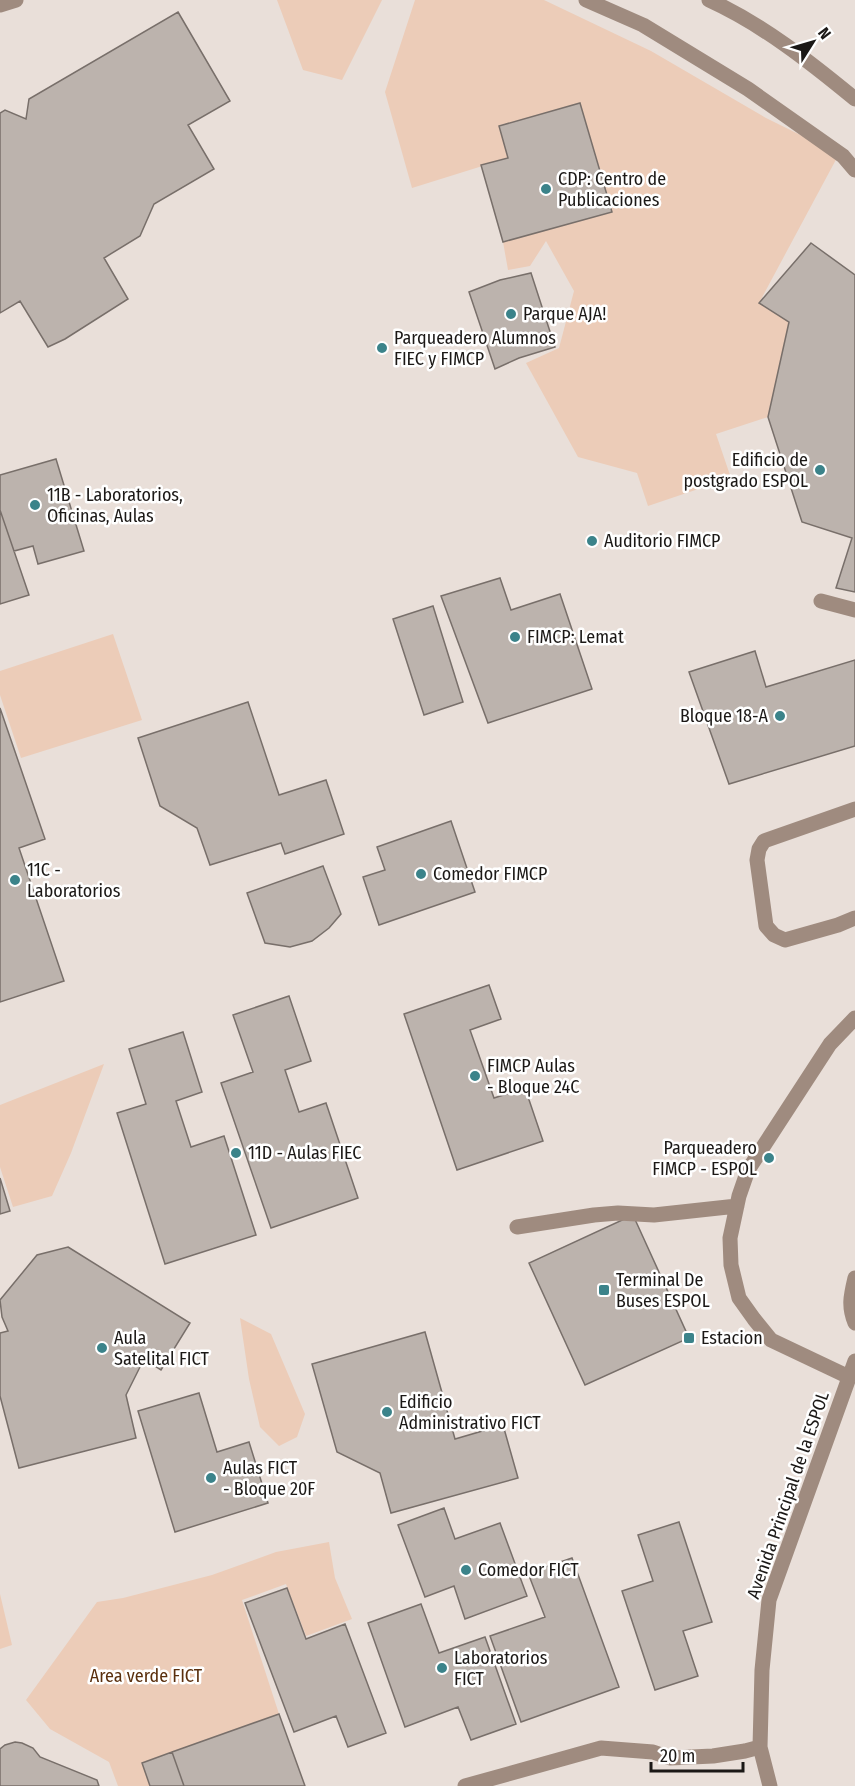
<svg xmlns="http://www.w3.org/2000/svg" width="855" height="1786" font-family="'Fira Sans Condensed',sans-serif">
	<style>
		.green { fill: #ecccb8 }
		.building { fill: #bcb3ad; stroke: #786f6a; stroke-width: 1.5 }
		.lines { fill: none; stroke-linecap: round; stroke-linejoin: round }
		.minor { stroke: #9f8b7f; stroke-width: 15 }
		.poi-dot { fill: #3b838a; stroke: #fff; stroke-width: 2 }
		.labels { text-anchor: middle; stroke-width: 5; stroke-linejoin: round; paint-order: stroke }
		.poi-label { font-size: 18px; fill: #1b1816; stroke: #fff; text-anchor: start }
		.street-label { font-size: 18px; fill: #1b1816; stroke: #fff }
		.park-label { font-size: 18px; fill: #5a2f0d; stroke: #fff }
	</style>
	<rect width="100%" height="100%" fill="#e9dfd9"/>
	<!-- green -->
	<path class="green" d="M277,0H382L342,80L303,70Z
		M415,0H544L651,51L766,118L839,154L759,303L789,322L768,417L716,434L731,478L648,506L637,473L578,457L526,363L559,348L574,291L546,241L530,266L508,270L503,242L612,212L580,104L500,125L508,158L412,188L385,92Z
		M113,634L142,720L21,758L0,695V671Z
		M104,1064L71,1153L52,1196L13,1207L0,1167V1105Z
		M240,1318L271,1334L305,1414L297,1437L279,1446L260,1427L249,1379Z
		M329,1542L335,1578L352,1619L306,1636L286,1584L242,1600L279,1714L142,1763L151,1785L149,1786H118L109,1762L50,1729L26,1700L97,1602L123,1598L212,1575L276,1552Z
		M0,1594L12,1645L0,1649Z"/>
	<!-- building -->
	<path class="building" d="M178,12L230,101L188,125L214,169L154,204L140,236L104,258L128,299L65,339L48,347L20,301L0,313V113L5,110L26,119L29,99Z
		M580,103L612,212L503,242L481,165L508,158L499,126Z
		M811,243L855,275V592L836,588L852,538L802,522L768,417L789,322L759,303Z
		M531,273L555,347L519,358L495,369L469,292L500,280Z
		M56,459L84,551L38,564L33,546L14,551L0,510V475Z
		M0,510L29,595L0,604Z
		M500,578L511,610L560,594L592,689L488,723L441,596Z
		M433,606L463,702L424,715L393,619Z
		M755,651L766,687L855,660V746L729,784L689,672Z
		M248,702L279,795L326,780L344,834L285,854L281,843L210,865L197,828L160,806L138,738Z
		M0,708L45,839L19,848L64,981L0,1002Z
		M451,821L475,892L379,925L363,877L385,870L377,847Z
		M323,866L341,914L329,928L312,941L290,947L265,943L247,893Z
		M489,985L501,1019L470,1030L494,1098L525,1088L543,1141L457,1170L404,1014Z
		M289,996L311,1061L285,1070L299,1112L326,1103L358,1198L271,1228L221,1083L253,1072L233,1015Z
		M183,1032L202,1092L176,1101L191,1147L224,1136L256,1235L165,1264L117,1113L146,1104L129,1049Z
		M0,1178L10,1211L0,1214Z
		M633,1215L689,1338L585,1385L529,1263Z
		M68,1247L190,1323L161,1370L144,1359L126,1395L136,1438L19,1468L0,1396V1333L8,1331L2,1317L0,1300L37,1255Z
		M425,1332L455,1439L503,1425L518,1478L391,1513L380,1473L337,1452L312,1364Z
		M199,1393L217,1452L249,1442L268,1503L175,1532L138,1411Z
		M444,1508L455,1539L500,1523L527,1596L465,1619L454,1586L425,1597L398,1525Z
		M679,1522L712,1622L683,1631L698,1676L655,1690L622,1591L653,1581L638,1535Z
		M572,1558L619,1687L521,1722L490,1636L545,1617L528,1573Z
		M287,1588L306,1639L345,1624L386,1733L348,1747L336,1716L294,1732L245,1603Z
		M421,1604L439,1653L485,1637L516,1724L471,1740L458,1707L405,1727L368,1623Z
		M279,1714L305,1786H184L172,1752Z
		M15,1742L22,1743L33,1748L40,1757L97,1780L99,1786H0V1749L5,1745Z
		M172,1752L184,1786H150L142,1763Z"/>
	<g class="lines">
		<!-- minor -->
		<path class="minor" d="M586,0L643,25L748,89L843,156L855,170
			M709,0C762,24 810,62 855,99
			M0,5L16,0
			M821,601L855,610
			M855,809L764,841L759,849L757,860L766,926L774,935L785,940L838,925L855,918
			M517,1227L594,1215L618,1213L654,1215L737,1206
			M855,1278C851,1295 848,1306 855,1323
			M849,1377L771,1340L754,1319L739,1298L731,1265L730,1238L739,1196L748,1170L830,1044L855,1018
			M465,1786L601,1748L653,1752L670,1758L713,1756L745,1751L760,1747
			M770,1786L760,1747L762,1670L769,1600L855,1361"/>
	</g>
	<!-- markers -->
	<g class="poi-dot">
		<circle cx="546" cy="189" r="6"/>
		<circle cx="511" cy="314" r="6"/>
		<circle cx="382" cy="348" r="6"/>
		<circle cx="820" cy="470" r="6"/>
		<circle cx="35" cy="505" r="6"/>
		<circle cx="592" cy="541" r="6"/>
		<circle cx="515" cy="637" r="6"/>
		<circle cx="780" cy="716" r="6"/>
		<circle cx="421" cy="874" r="6"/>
		<circle cx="15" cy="880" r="6"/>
		<circle cx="475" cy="1076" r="6"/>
		<circle cx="236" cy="1153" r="6"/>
		<circle cx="769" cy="1158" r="6"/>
		<rect x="598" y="1284" width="12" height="12" rx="3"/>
		<rect x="683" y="1332" width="12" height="12" rx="3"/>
		<circle cx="102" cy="1348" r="6"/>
		<circle cx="387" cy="1412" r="6"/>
		<circle cx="211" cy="1478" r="6"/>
		<circle cx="466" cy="1570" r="6"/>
		<circle cx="442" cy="1668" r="6"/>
	</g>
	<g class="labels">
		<!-- poi labels -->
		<g class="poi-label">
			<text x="558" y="185">CDP: Centro de<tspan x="558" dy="21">Publicaciones</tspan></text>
			<text x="523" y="320">Parque AJA!</text>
			<text x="394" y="344">Parqueadero Alumnos<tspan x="394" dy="21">FIEC y FIMCP</tspan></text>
			<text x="808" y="466" text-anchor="end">Edificio de<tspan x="808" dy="21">postgrado ESPOL</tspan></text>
			<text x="47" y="501">11B - Laboratorios,<tspan x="47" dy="21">Oficinas, Aulas</tspan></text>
			<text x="604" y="547">Auditorio FIMCP</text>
			<text x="527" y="643">FIMCP: Lemat</text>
			<text x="768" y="722" text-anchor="end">Bloque 18-A</text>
			<text x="27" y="876">11C -<tspan x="27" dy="21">Laboratorios</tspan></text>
			<text x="433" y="880">Comedor FIMCP</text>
			<text x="487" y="1072">FIMCP Aulas<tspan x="487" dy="21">- Bloque 24C</tspan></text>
			<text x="757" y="1154" text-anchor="end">Parqueadero<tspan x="757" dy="21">FIMCP - ESPOL</tspan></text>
			<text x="248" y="1159">11D - Aulas FIEC</text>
			<text x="616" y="1286">Terminal De<tspan x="616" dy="21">Buses ESPOL</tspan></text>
			<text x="114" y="1344">Aula<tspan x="114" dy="21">Satelital FICT</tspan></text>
			<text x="701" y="1344">Estacion</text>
			<text x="399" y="1408">Edificio<tspan x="399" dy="21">Administrativo FICT</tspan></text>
			<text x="223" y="1474">Aulas FICT<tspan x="223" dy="21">- Bloque 20F</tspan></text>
			<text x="478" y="1576">Comedor FICT</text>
			<text x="454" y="1664">Laboratorios<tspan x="454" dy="21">FICT</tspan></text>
		</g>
		<!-- street labels -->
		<g class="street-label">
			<text transform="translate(788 1495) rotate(-71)" y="6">Avenida Principal de la ESPOL</text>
		</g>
		<!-- park labels -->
		<g class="park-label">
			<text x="146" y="1682">Area verde FICT</text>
		</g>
	</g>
	<!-- north arrow -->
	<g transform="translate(813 42) rotate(53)" stroke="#ffffff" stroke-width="4.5" paint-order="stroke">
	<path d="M0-4.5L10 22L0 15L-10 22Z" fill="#1b1816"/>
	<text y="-9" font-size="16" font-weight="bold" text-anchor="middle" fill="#1b1816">N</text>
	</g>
	<!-- scale -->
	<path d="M651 1762v9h92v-9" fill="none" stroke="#1b1816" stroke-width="3"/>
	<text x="660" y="1762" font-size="18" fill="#1b1816" stroke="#ffffff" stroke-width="4.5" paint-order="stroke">20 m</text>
</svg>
